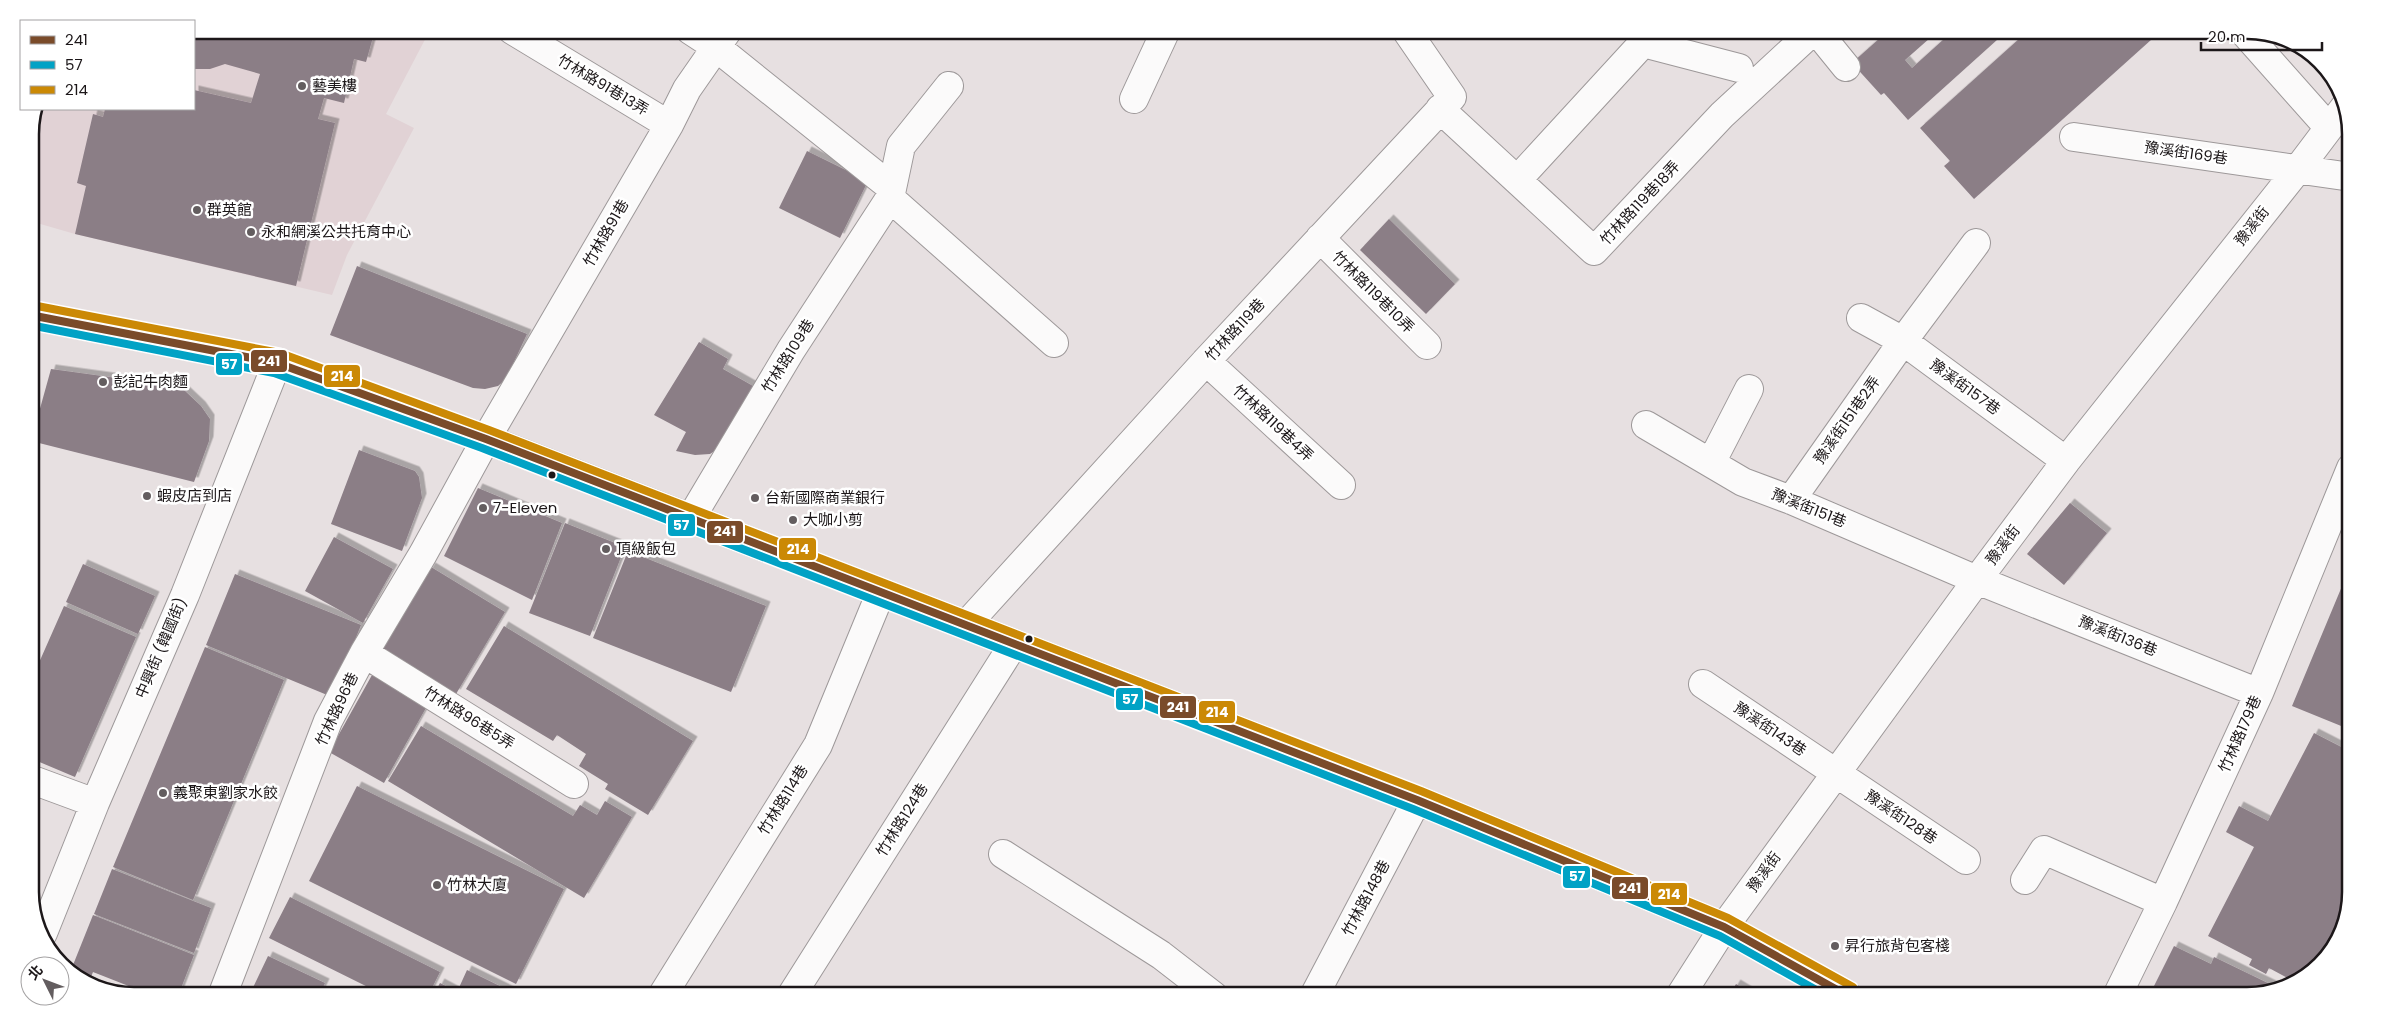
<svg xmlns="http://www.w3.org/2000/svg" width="2381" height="1026" font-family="Poppins,'Noto Sans TC',sans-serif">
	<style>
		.built { fill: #e1d2d5 }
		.building { fill: #8b7e86; filter: url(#shadow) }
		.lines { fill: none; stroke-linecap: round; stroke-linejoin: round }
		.minor-casing { stroke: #9d9899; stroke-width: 30 }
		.minor { stroke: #fbfafa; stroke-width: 28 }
		.bus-1-casing { stroke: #fff; stroke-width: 11 }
		.bus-2-casing { stroke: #fff; stroke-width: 11 }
		.bus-3-casing { stroke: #fff; stroke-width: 11 }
		.bus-1 { stroke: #7a4b2a; stroke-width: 8 }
		.bus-2 { stroke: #01a2c5; stroke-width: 8 }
		.bus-3 { stroke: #cb8905; stroke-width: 8 }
		.poi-dot { fill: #635d5f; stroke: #fff; stroke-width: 2 }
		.bus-dot { fill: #1c1719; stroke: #fff; stroke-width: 2 }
		.labels { text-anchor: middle; stroke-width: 5; stroke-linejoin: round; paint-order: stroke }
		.street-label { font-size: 15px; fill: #1c1719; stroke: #fff }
		.poi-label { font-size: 15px; fill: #1c1719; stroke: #fff; text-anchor: start }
		.rim { fill: none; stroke: #1c1719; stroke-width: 2.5 }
		.line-badge { stroke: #fff; stroke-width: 2 }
		.badge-label { font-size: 14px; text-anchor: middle; font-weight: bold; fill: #fff }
	</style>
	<defs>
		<filter id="shadow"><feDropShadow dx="4.5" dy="-4.5" stdDeviation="0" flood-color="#0004"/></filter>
	</defs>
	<rect width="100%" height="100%" fill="#e7e0e1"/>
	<!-- built -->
	<path class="built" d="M194,30H430L386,114L414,128L347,255L332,295L75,234L30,221V127L34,109H194Z"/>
	<!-- building -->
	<path class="building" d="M194,30H375L366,62L354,59L344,103L324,98L318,119L335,123L296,286L75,234L86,186L77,183L93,114L103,117L105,109H194V90L251,103L260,74L225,64L210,69H194Z
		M1889,30H1939L1905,60L1912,68L1954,30H2008L1908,120L1884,93L1881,95L1852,63Z
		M2029,30H2162L1974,199L1944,166L1950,161L1920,128Z
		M807,151L868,181L840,238L779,208Z
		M1389,219L1455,284L1426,314L1360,250Z
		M357,266L527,334L506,379L498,386L485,389L473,388L330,335Z
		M699,342L728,359L723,369L760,390L725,444L710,454L695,455L676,451L686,432L654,415Z
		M51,369L175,386L184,390L201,406L210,419L209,441L194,482L31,441Z
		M359,450L415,471L419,477L422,498L402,551L331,524Z
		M478,488L562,523L532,600L444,556Z
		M2070,503L2107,533L2064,585L2027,554Z
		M565,523L625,547L590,636L529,613Z
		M334,537L393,569L363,623L305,591Z
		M628,551L766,606L731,692L593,638Z
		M83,564L155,596L138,634L66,602Z
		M431,567L505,612L456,694L382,649Z
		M235,574L361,625L332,697L206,645Z
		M2345,579L2351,582V730L2292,706Z
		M64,606L136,637L75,777L30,758V683Z
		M504,626L693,741L648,815L605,789L608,784L579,766L586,754L557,735L553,741L466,689Z
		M205,647L284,680L193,900L113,867Z
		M372,675L427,706L384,783L329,752Z
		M421,726L573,816L580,805L597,815L605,801L632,817L584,898L388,781Z
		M2314,733L2351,752V892L2343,932L2305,978L2295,982L2269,968L2266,974L2249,965L2252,959L2208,936L2254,847L2226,832L2239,806L2268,821Z
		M357,786L564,889L516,984L309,881Z
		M112,869L211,908L194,953L94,914Z
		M290,897L440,972L428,996H386L269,938Z
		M93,915L194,955L178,996H154L93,972L91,977L71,970Z
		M2174,946L2211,964L2214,957L2276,987L2248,996H2149Z
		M268,956L325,983L319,996H249Z
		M467,970L520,996H433L440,983L457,992Z
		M82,979L111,991H110L94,988Z
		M1736,984L1756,996H1729Z"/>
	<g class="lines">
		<!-- minor casing -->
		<g class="minor-casing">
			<path id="minor" d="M512,30L669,125
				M690,30L716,47L892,188
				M1816,30L1846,67
				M2242,30L2329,128
				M1134,99L1166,30
				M1440,109L1594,251L1722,115L1814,30
				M2074,137L2351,177
				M1518,179L1643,43L1739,68
				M890,198L1054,343
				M1320,238L1427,345
				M30,315L277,363L486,439L1417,800L1724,927L1848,996
				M1861,318L1903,341L2066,461
				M1206,361L1341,485
				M1646,425L1743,482L1791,500L1977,580L2259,693
				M1711,463L1749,389
				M1791,500L1903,341L1976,243
				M691,518L791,350L890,198L901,146L949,86
				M966,625L1206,361L1452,97L1406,30
				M364,653L574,784
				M1703,684L1966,860
				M30,779L95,803
				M1003,854L1161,955L1214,996
				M2025,880L2044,850L2163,902
				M43,933L95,803L185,595L277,363
				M222,996L328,721L364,653L423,554L486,439L669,125L687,89L728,30
				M662,996L818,745L881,592
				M791,996L1013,645
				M1314,996L1417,800
				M1680,996L1724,927L1977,580L2066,461L2298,169L2344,108
				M2117,996L2163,902L2259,693L2351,468"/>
		</g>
		<!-- minor -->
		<use href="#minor" class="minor"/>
		<!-- bus-1 casing -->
		<g class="bus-1-casing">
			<path id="bus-1" d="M30,315L277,363L486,439L1417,800L1724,927L1848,996"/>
		</g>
		<!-- bus-2 casing -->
		<g class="bus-2-casing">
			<path id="bus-2" d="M30,325L274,373L482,448L1413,809L1720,936L1827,996"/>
		</g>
		<!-- bus-3 casing -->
		<g class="bus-3-casing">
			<path id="bus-3" d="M32,305L280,353L489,430L1421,791L1728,918L1853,987"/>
		</g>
		<!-- bus-1 -->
		<use href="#bus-1" class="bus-1"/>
		<!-- bus-2 -->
		<use href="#bus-2" class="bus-2"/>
		<!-- bus-3 -->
		<use href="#bus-3" class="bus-3"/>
	</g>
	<!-- markers -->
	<g class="poi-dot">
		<circle cx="302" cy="86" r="5"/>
		<circle cx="197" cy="210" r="5"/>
		<circle cx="251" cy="232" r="5"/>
		<circle cx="103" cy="382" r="5"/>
		<circle cx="147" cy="496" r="5"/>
		<circle cx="755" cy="498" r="5"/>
		<circle cx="483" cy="508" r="5"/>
		<circle cx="793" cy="520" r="5"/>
		<circle cx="606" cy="549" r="5"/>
		<circle cx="163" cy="793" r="5"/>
		<circle cx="437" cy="885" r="5"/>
		<circle cx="1835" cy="946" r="5"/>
	</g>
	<g class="bus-dot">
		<circle cx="552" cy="475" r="4.5"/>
		<circle cx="1029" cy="639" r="4.5"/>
	</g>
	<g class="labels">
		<!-- street labels -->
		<g class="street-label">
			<text transform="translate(603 85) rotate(31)" y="5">竹林路91巷13弄</text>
			<text transform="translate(2186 153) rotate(8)" y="5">豫溪街169巷</text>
			<text transform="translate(1640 203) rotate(-47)" y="5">竹林路119巷18弄</text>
			<text transform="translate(2252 226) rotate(-52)" y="5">豫溪街</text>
			<text transform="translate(606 233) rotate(-60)" y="5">竹林路91巷</text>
			<text transform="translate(1373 292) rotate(45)" y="5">竹林路119巷10弄</text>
			<text transform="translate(1235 330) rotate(-47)" y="5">竹林路119巷</text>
			<text transform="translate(788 356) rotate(-58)" y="5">竹林路109巷</text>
			<text transform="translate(1965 387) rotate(36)" y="5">豫溪街157巷</text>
			<text transform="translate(1847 420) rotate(-55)" y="5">豫溪街151巷2弄</text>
			<text transform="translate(1273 423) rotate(43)" y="5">竹林路119巷4弄</text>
			<text transform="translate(1809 508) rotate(22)" y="5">豫溪街151巷</text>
			<text transform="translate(2003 545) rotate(-53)" y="5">豫溪街</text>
			<text transform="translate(2118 636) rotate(22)" y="5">豫溪街136巷</text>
			<text transform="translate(161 648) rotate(-67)" y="5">中興街 (韓國街)</text>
			<text transform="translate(337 709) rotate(-65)" y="5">竹林路96巷</text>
			<text transform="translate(469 718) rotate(32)" y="5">竹林路96巷5弄</text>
			<text transform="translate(1770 729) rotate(34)" y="5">豫溪街143巷</text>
			<text transform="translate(2240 734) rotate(-66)" y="5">竹林路179巷</text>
			<text transform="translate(783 800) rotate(-58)" y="5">竹林路114巷</text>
			<text transform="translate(1901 817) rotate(34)" y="5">豫溪街128巷</text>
			<text transform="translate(902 820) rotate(-58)" y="5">竹林路124巷</text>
			<text transform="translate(1764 872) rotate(-54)" y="5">豫溪街</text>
			<text transform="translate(1366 898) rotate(-62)" y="5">竹林路148巷</text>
		</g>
		<!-- poi labels -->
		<g class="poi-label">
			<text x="312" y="91">藝美樓</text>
			<text x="207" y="215">群英館</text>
			<text x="261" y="237">永和網溪公共托育中心</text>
			<text x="113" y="387">彭記牛肉麵</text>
			<text x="157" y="501">蝦皮店到店</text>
			<text x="765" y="503">台新國際商業銀行</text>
			<text x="493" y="513">7-Eleven</text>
			<text x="803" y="525">大咖小剪</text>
			<text x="616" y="554">頂級飯包</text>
			<text x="173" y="798">義聚東劉家水餃</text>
			<text x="447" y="890">竹林大廈</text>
			<text x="1845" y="951">昇行旅背包客棧</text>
		</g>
	</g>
	<!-- crop -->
	<path d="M0 0H2381V1026H0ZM134 39H2247A95 95 0 0 1 2342 134V892A95 95 0 0 1 2247 987H134A95 95 0 0 1 39 892V134A95 95 0 0 1 134 39Z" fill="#fff" fill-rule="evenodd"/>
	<path class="rim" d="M134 39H2247A95 95 0 0 1 2342 134V892A95 95 0 0 1 2247 987H134A95 95 0 0 1 39 892V134A95 95 0 0 1 134 39Z"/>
	<g class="line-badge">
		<rect x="250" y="349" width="38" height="24" rx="5" fill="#7a4b2a"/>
		<rect x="215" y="352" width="28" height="24" rx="5" fill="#01a2c5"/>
		<rect x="323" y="364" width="38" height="24" rx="5" fill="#cb8905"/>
		<rect x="667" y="513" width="29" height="24" rx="5" fill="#01a2c5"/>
		<rect x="706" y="520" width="38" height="24" rx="5" fill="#7a4b2a"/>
		<rect x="778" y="537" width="39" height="24" rx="5" fill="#cb8905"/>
		<rect x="1115" y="687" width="29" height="24" rx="5" fill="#01a2c5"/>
		<rect x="1159" y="695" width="38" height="24" rx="5" fill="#7a4b2a"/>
		<rect x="1198" y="700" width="38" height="24" rx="5" fill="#cb8905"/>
		<rect x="1562" y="865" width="29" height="24" rx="5" fill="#01a2c5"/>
		<rect x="1611" y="876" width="38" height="24" rx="5" fill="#7a4b2a"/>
		<rect x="1650" y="882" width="38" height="24" rx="5" fill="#cb8905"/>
	</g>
	<g class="badge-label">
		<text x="269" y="366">241</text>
		<text x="229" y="369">57</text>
		<text x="342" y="381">214</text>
		<text x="681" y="530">57</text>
		<text x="725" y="536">241</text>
		<text x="798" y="554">214</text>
		<text x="1130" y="704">57</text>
		<text x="1178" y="712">241</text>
		<text x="1217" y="717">214</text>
		<text x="1577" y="881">57</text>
		<text x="1630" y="893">241</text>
		<text x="1669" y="899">214</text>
	</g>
	<!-- legend -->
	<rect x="20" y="20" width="175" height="90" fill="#ffffff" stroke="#a4a2a3"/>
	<rect x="30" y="36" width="25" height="8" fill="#7a4b2a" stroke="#a4a2a3"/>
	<text x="65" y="45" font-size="15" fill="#1c1719">241</text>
	<rect x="30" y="61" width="25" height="8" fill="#01a2c5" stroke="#a4a2a3"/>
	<text x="65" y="70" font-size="15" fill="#1c1719">57</text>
	<rect x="30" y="86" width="25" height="8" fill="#cb8905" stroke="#a4a2a3"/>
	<text x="65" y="95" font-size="15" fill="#1c1719">214</text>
	<!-- north arrow -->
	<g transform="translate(45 981) rotate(312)"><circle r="24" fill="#ffffff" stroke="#a4a2a3"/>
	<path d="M0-4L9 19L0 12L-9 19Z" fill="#635d5f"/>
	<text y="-8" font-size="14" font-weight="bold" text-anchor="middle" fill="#1c1719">北</text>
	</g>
	<!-- scale -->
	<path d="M2201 42v8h121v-8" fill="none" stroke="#1c1719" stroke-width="2.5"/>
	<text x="2208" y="42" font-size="15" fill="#1c1719" stroke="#ffffff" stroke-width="4" paint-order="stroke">20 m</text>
</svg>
